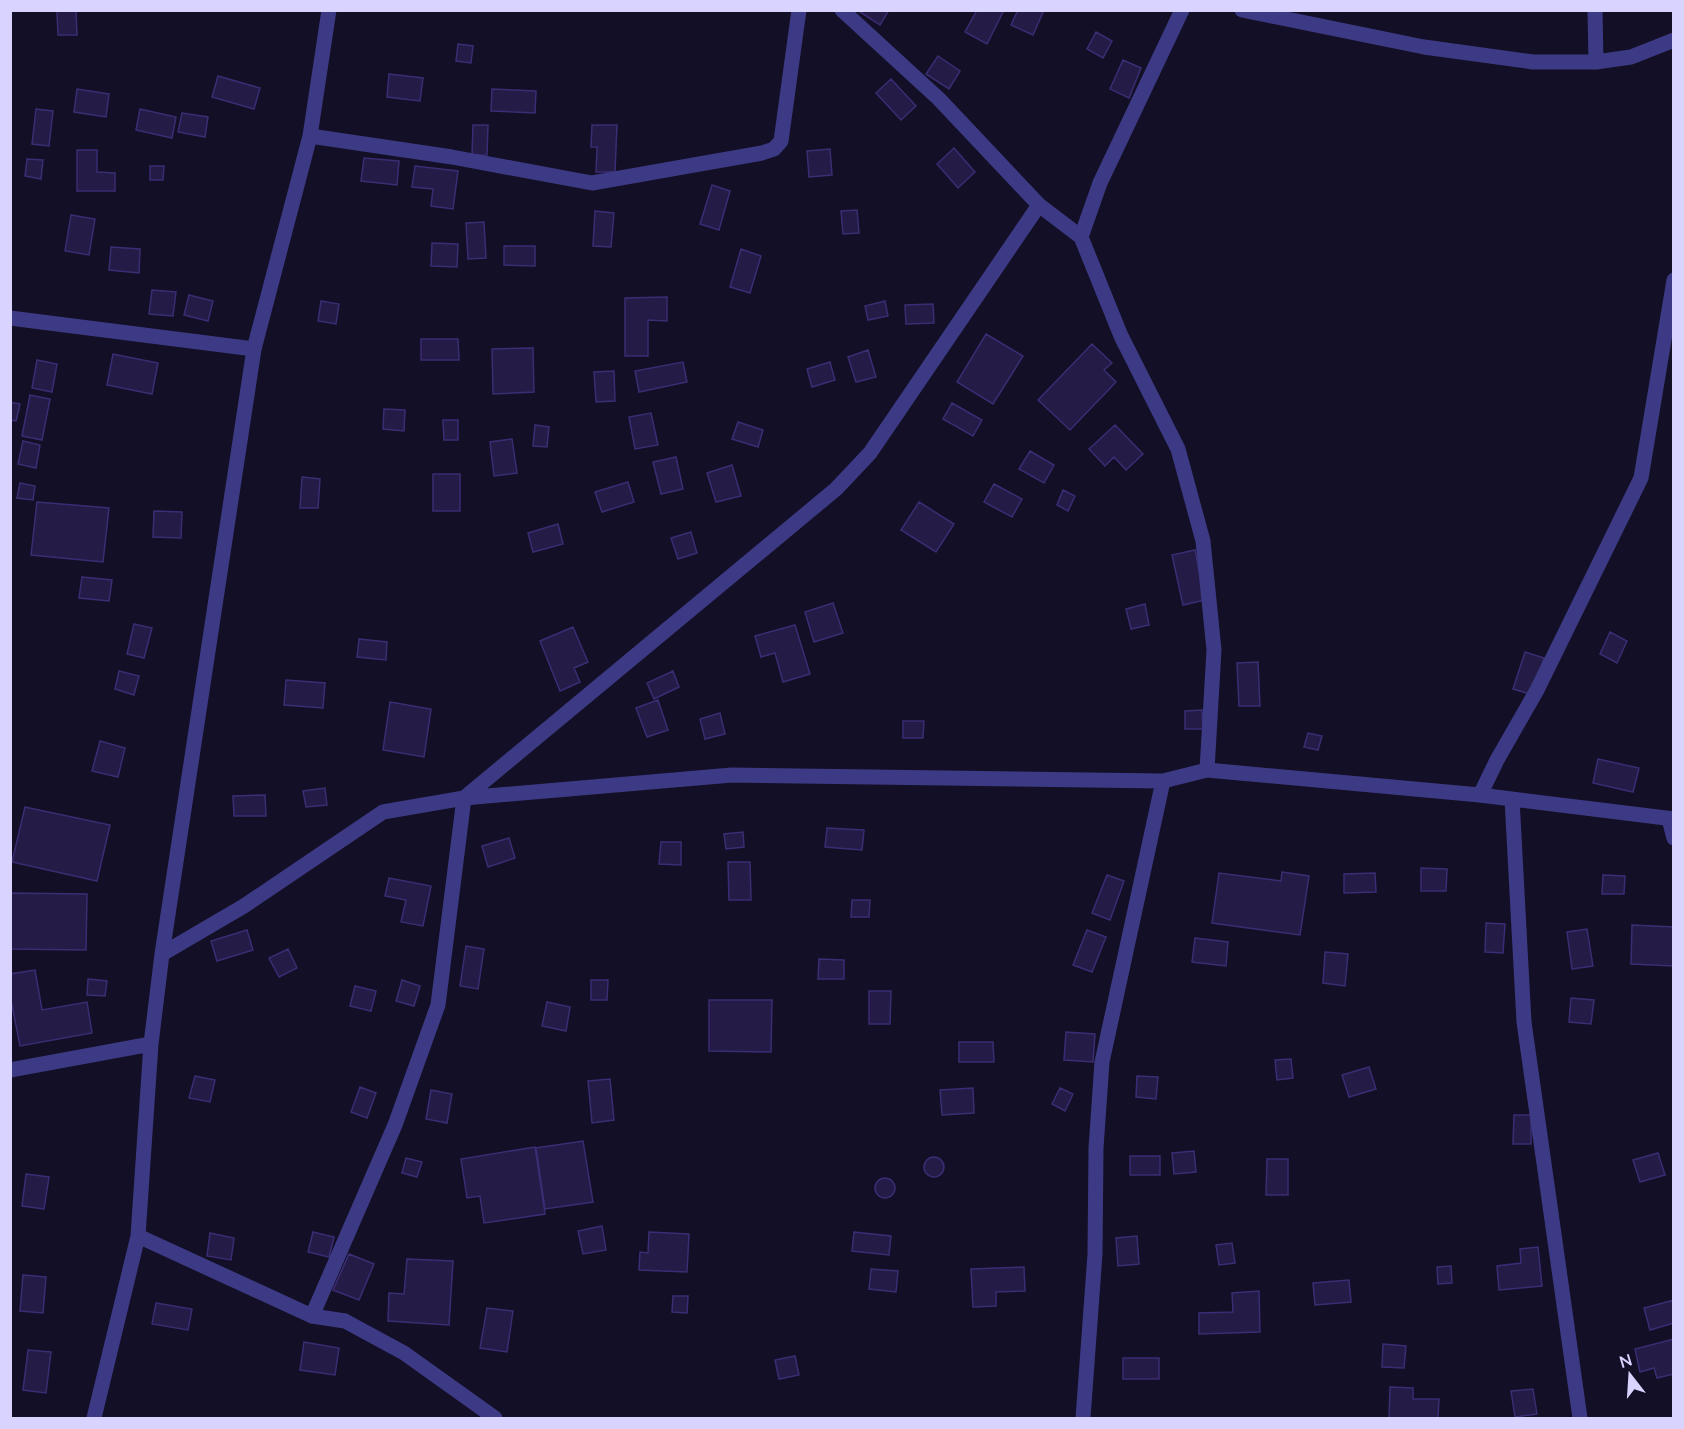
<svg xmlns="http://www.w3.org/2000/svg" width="1684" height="1429" font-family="Lato,sans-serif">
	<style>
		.building { fill: #241b47; stroke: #3b2d73; stroke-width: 1.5 }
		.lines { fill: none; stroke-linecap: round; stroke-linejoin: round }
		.service { stroke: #3d3a85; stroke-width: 15 }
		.minor { stroke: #3d3a85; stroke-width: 15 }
	</style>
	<rect width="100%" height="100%" fill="#130f26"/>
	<!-- building -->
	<path class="building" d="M857,10H889L880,25Z
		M977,10H1004L987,44L965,32Z
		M1018,10H1044L1033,35L1011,25Z
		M57,11H76L77,35H58Z
		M1096,32L1112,41L1103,58L1087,49Z
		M458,44L473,46L471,63L456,61Z
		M938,56L960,71L949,89L926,74Z
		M1123,60L1141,68L1129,98L1110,89Z
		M389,74L423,78L420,101L387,97Z
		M218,76L260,88L254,109L212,97Z
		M891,79L916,106L901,120L876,93Z
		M77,89L109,94L106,117L74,112Z
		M492,89L536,91L535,113L491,111Z
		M36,109L53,111L49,146L32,144Z
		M140,109L176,117L172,138L136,130Z
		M182,113L208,117L205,137L178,132Z
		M473,125H488L487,155H472Z
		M592,125H617L615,172H596L597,147H591Z
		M954,148L975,172L958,188L937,164Z
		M830,149L832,175L809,177L807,151Z
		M77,150H97V172L115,173V191H77Z
		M364,158L399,161L397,185L361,181Z
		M27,159L43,160L41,179L25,176Z
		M150,166H164L163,180H150Z
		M415,166L458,171L453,209L431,206L433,189L412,187Z
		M712,185L730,191L719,230L700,224Z
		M857,210L859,233L843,234L841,211Z
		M595,211L614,213L611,247L593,246Z
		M71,215L95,219L89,255L65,251Z
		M484,222L486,258L468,259L466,223Z
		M432,243L458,244L457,267L431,266Z
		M504,246H535V266L504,265Z
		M111,247L140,249L139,273L109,270Z
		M741,249L761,256L750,293L730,287Z
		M152,290L176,292L173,316L149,314Z
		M189,295L213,301L208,321L184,315Z
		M667,297V321L648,320V356H625V298Z
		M321,301L339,304L336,324L318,321Z
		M885,301L888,316L868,320L865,306Z
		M933,304L934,323L906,324L905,305Z
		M986,334L1023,356L993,404L957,382Z
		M421,339H458L459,360H421Z
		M1092,344L1112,363L1104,370L1116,382L1070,430L1038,400Z
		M533,348L534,392L493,394L492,349Z
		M868,350L876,377L856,382L848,357Z
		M113,354L158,363L152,394L107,385Z
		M37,360L57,364L52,392L32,388Z
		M683,362L687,382L639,392L635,371Z
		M830,362L835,380L812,387L807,369Z
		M614,371L615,401L596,402L594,372Z
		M30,395L50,399L42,440L22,436Z
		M10,402L20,404L16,421L10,420Z
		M952,403L982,420L973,436L943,419Z
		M384,409L405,410L404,431L383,429Z
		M651,413L658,445L635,449L629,417Z
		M443,420H458V440H444Z
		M738,422L763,430L758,447L732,439Z
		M535,425L549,427L547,447L533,446Z
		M1115,425L1143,454L1126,470L1114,457L1105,466L1089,449Z
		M512,439L517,473L494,476L490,442Z
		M23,441L40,445L36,468L18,464Z
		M1030,451L1054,465L1044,483L1019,469Z
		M676,457L683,489L661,494L653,462Z
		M732,465L741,496L716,502L707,473Z
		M433,474H460V511H433Z
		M302,477L320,479L318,508H300Z
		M628,482L634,502L602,512L595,492Z
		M20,483L35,486L33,500L17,498Z
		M994,484L1022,499L1012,517L984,502Z
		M1063,490L1075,496L1068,511L1057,505Z
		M37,502L109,508L103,562L31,555Z
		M919,502L954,524L936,552L901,530Z
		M154,511L182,512L181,538L153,537Z
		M558,524L563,544L533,552L528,533Z
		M691,532L697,553L678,559L671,538Z
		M1195,550L1205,600L1183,605L1172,555Z
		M82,577L112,580L109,601L79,598Z
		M833,603L843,633L814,642L805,612Z
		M1145,604L1149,625L1131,629L1126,609Z
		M134,624L152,628L144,658L127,654Z
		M795,625L810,674L783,682L775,653L761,657L755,636Z
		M573,627L588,662L574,668L580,682L560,691L540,641Z
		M1610,632L1627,641L1617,663L1600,654Z
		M359,639L387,642L386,660L357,657Z
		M1525,652L1544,658L1533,695L1513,689Z
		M1258,662L1260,706H1239L1237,663Z
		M119,671L139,676L134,695L115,689Z
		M673,671L679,687L654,699L647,683Z
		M286,680L325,683L323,708L284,705Z
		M658,700L668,730L647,737L636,708Z
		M390,702L431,709L424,757L383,750Z
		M1202,710L1203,729H1185V711Z
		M720,713L725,734L705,739L700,719Z
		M903,721H924L923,738H903Z
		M1308,733L1322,736L1318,750L1304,747Z
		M100,741L125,748L118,777L92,771Z
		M1598,759L1639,768L1633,792L1593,783Z
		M325,788L327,805L306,807L303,791Z
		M265,795L266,816H234L233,796Z
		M25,807L110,825L97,881L12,862Z
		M827,828L864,830L862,850L825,847Z
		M743,832L744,847L726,849L724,834Z
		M509,838L515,858L488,867L482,846Z
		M661,842H681V865L659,864Z
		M728,862H750L751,900H729Z
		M1421,868L1447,869L1446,891H1421Z
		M1282,872L1309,876L1300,935L1212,923L1219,873L1281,881Z
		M1375,873L1376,892L1344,893V874Z
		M1107,875L1124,881L1110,920L1092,913Z
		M1603,875L1625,876L1624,894H1602Z
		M389,878L431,886L423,926L401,922L406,900L385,896Z
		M10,893L87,894L86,950L10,949Z
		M852,900H870L869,917H851Z
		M1486,923L1505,924L1503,953L1485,952Z
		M1632,925L1674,927V966L1631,964Z
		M1587,929L1593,966L1572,969L1567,932Z
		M247,930L253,950L217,961L211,941Z
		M1087,930L1106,937L1092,972L1073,965Z
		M1195,938L1228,942L1226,966L1192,962Z
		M466,946L484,949L478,989L460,986Z
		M288,949L297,968L279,977L269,958Z
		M1325,952L1348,954L1345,986L1323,983Z
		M819,959L844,960V979H818Z
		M35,970L42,1010L87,1002L92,1033L20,1046L10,995V974Z
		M88,979L107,981L105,996L87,995Z
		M402,980L420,986L414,1006L396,1001Z
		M591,980H608L607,1000H591Z
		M355,986L376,991L371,1011L350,1006Z
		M869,991H891L890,1024H869Z
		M1571,998L1594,1000L1591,1024L1569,1022Z
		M709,1000H772L771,1052L709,1051Z
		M547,1002L570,1007L566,1031L542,1026Z
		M1066,1032L1095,1034L1093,1062L1064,1060Z
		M959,1042H993L994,1062H959Z
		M1291,1059L1293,1078L1277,1080L1275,1060Z
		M1369,1067L1376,1089L1349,1097L1342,1075Z
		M195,1076L215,1080L210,1102L189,1098Z
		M1137,1076L1158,1077L1156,1099L1136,1097Z
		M610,1079L614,1120L592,1123L588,1081Z
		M360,1087L376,1093L367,1118L351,1112Z
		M973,1088L974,1113L942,1115L940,1090Z
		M1060,1088L1073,1094L1065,1111L1052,1104Z
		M431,1090L452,1094L447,1123L426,1119Z
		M1514,1115H1531V1144H1513Z
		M583,1141L593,1202L545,1209L536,1148Z
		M535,1147L545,1214L484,1223L480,1196L467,1198L461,1159Z
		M1194,1151L1196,1172L1174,1174L1172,1153Z
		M1658,1153L1665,1175L1640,1182L1633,1160Z
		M1130,1156H1160V1175H1130Z
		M924 1167a10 10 0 1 1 20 0a10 10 0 1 1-20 0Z
		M406,1158L422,1162L417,1177L402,1173Z
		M1267,1159H1288V1195H1266Z
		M26,1174L49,1177L44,1209L22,1206Z
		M875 1188a10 10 0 1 1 20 0a10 10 0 1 1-20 0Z
		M602,1226L606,1250L583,1254L578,1231Z
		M313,1232L334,1237L329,1257L308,1252Z
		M649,1232L689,1234L687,1272L639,1270L640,1252L648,1253Z
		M854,1232L891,1236L889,1255L852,1251Z
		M210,1233L234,1238L231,1260L207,1256Z
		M1137,1236L1139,1264L1118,1266L1116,1238Z
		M1232,1243L1235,1263L1219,1265L1216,1245Z
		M1538,1247L1542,1286L1499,1290L1497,1266L1521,1263L1520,1249Z
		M349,1254L374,1264L359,1300L333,1290Z
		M407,1259L453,1261L449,1325L388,1321L389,1293L404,1294Z
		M1451,1266L1452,1283L1438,1284L1437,1267Z
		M1024,1267L1025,1291L996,1292V1306L973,1307L971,1269Z
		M871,1269L898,1271L896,1292L869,1289Z
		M23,1275L46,1277L43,1313L20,1311Z
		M1349,1280L1351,1302L1315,1305L1313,1283Z
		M1259,1291L1260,1332L1199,1334V1313L1233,1312L1232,1293Z
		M673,1296H688L687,1313L672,1312Z
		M1674,1300V1323L1650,1330L1644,1308Z
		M156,1303L192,1309L188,1330L152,1324Z
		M487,1308L513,1311L507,1352L480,1348Z
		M1674,1339V1374L1657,1378L1654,1368L1640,1372L1635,1349Z
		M304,1342L339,1348L335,1375L300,1370Z
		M1383,1344L1406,1346L1404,1368L1382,1367Z
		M28,1350L51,1352L46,1393L23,1390Z
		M795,1356L799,1375L779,1379L775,1360Z
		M1123,1358H1159V1379H1123Z
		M1390,1387L1413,1388V1399H1439L1438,1418H1389Z
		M1533,1389L1537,1414L1515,1417L1511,1391Z"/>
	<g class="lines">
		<!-- service -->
		<path class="service" d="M1242,10L1424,47L1533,62H1596L1631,57L1674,40
			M1595,10L1596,62
			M1081,237L1100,183L1182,10
			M10,318L254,349
			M1480,795L1497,760L1537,690L1641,478L1674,280"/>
		<!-- minor -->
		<path class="minor" d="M842,10L939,99L1039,205L1081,237L1121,336L1178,449L1203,541L1214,650L1207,770
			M310,136L452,157L592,183L762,153L774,149L781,141L799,10
			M1512,799L1524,1022L1580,1418
			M1669,819L1674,838
			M162,954L244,906L383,812L464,798L732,775L1163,781L1207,770L1480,795L1674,819
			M10,1070L151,1044
			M138,1236L312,1316L345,1321L404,1353L495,1418
			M312,1316L395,1125L438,1005L464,798L836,489L870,453L1039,205
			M94,1418L138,1236L151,1044L162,954L254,349L310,136L329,10
			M1083,1418L1095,1254L1096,1148L1102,1062L1163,781"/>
	</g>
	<!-- border -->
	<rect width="1684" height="1429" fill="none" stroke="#d9d4ff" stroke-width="24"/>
	<!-- north arrow -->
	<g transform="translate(1630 1375) rotate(343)" stroke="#130f26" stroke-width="4.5" paint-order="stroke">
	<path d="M0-4.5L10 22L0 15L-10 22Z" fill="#d9d4ff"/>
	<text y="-9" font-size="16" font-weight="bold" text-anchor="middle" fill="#d9d4ff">N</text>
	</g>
</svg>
